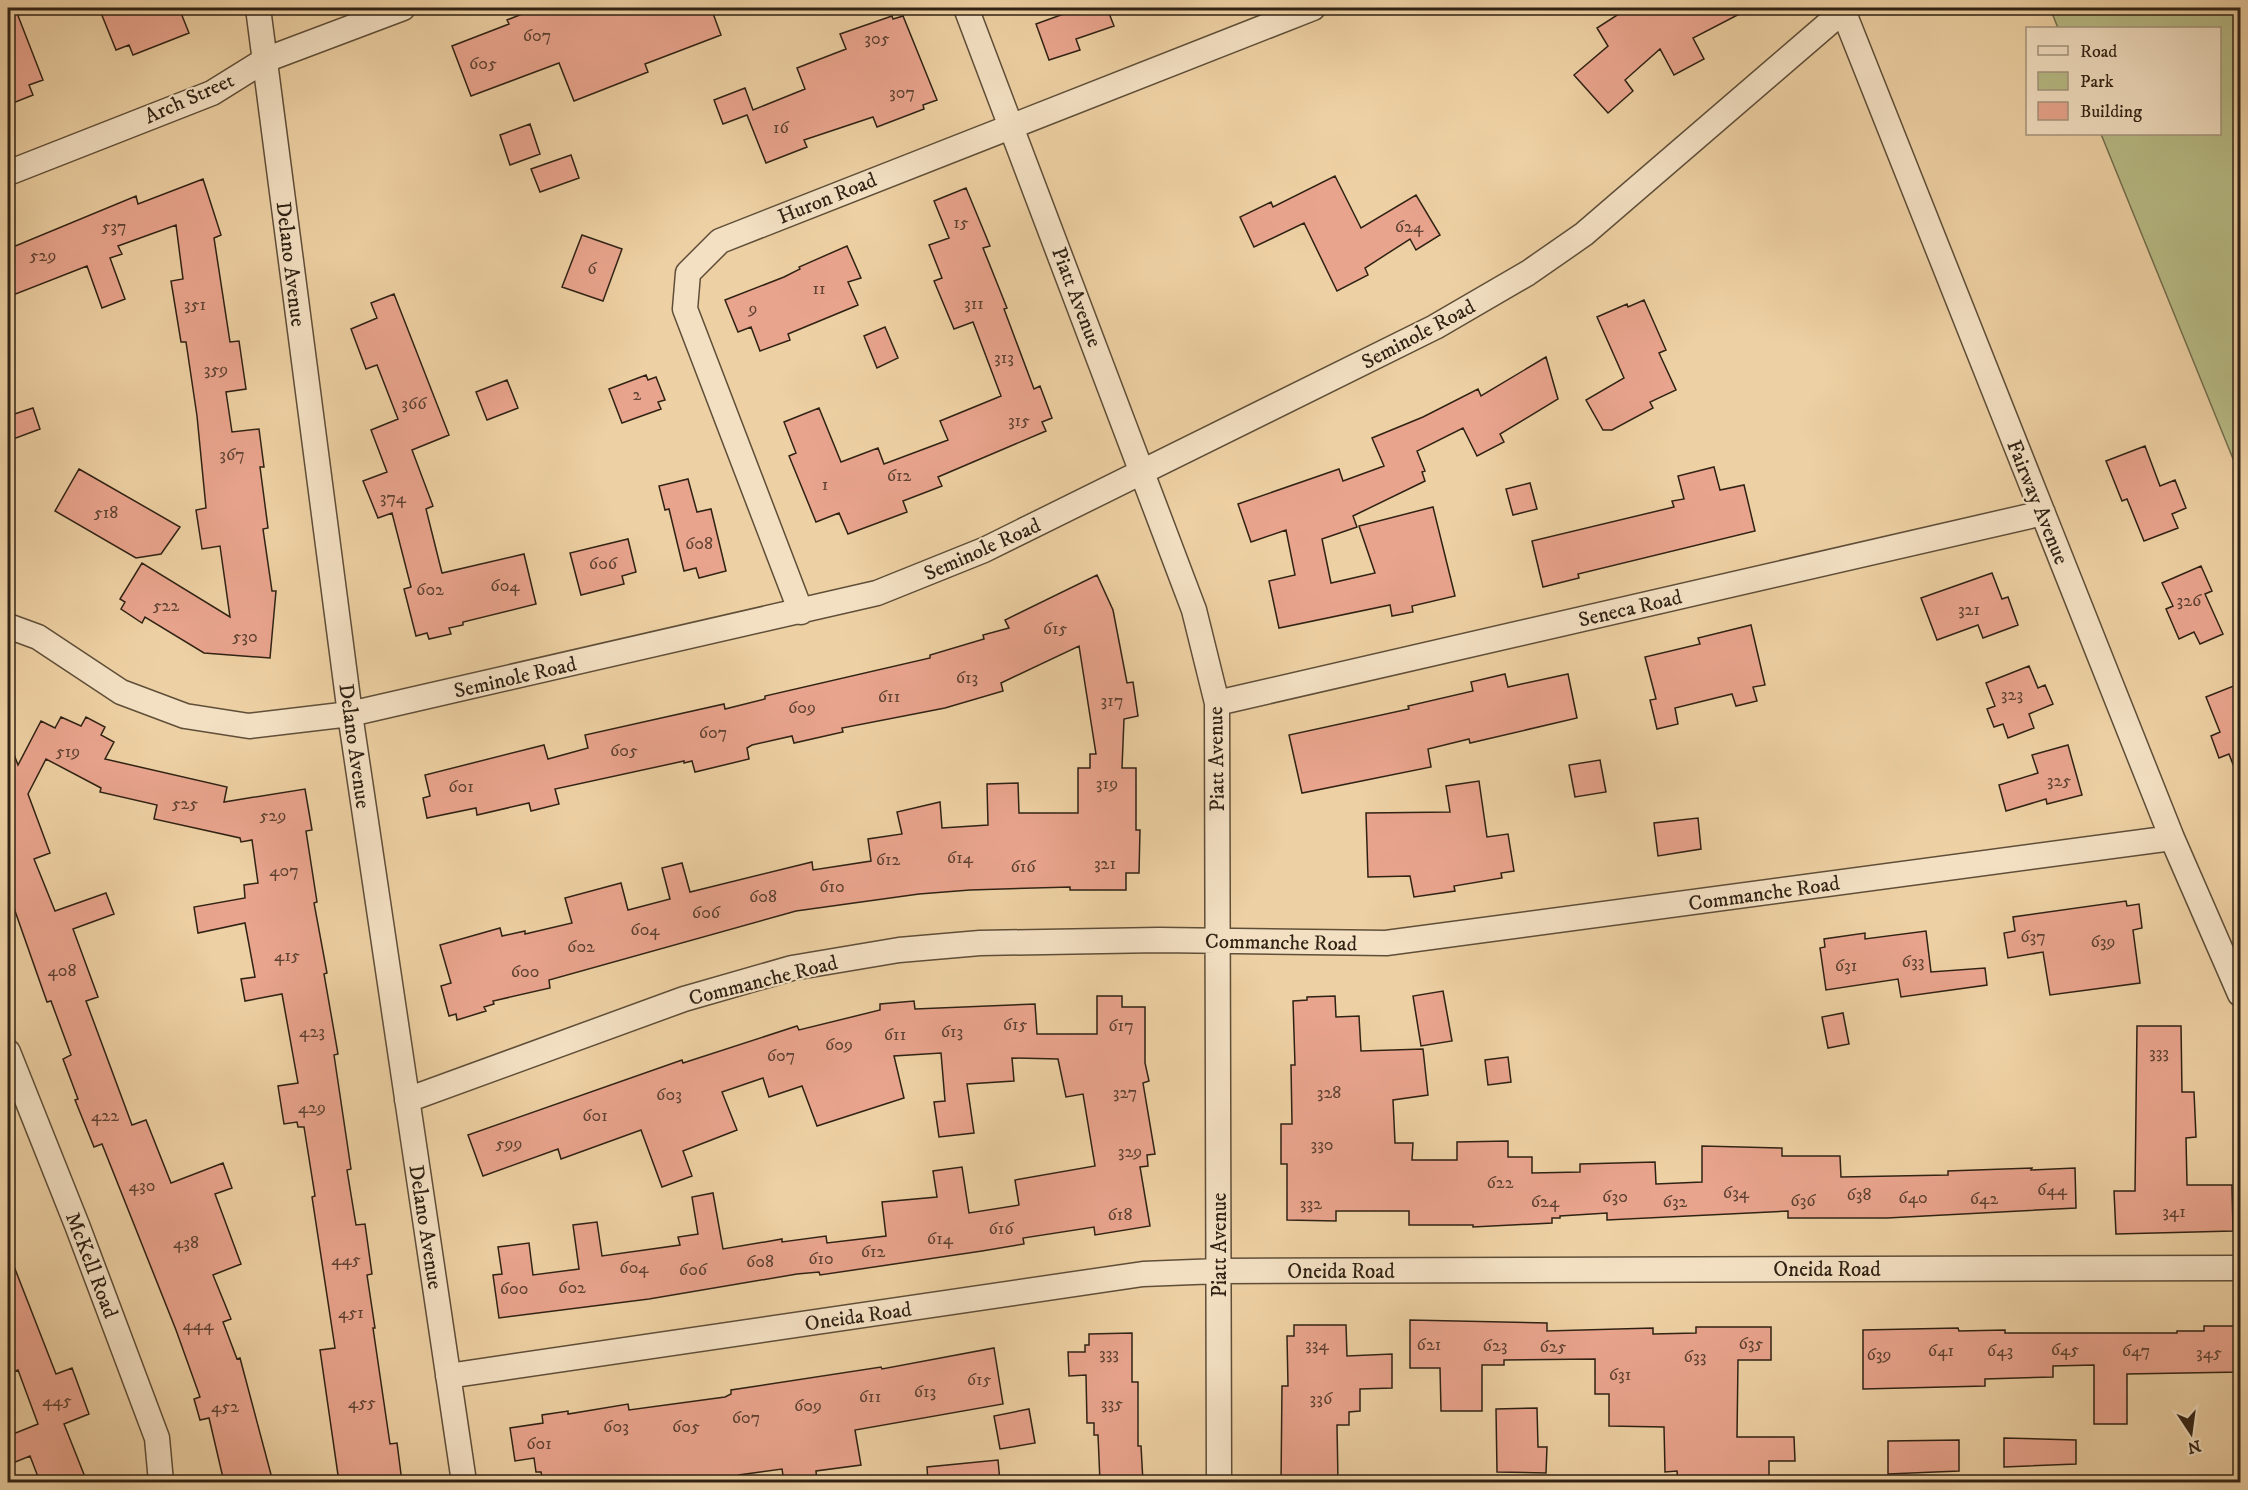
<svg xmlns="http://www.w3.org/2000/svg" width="2248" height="1490" font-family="'IM FELL DW Pica',serif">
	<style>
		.green { fill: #b7bb86; stroke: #746e4d; stroke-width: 1.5 }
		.building { fill: #e9a48d; stroke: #302214; stroke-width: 1.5 }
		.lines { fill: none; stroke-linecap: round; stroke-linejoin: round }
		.minor-casing { stroke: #5f4e38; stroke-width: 27 }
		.minor { stroke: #f3e0c3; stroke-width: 24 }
		.labels { text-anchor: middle; stroke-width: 4.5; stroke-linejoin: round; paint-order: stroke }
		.number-label { font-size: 18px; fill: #5e4232 }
		.street-label { font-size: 21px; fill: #302214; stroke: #f3e0c3 }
	</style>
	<rect width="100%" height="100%" fill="#edd0a3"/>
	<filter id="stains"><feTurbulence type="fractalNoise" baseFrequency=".00333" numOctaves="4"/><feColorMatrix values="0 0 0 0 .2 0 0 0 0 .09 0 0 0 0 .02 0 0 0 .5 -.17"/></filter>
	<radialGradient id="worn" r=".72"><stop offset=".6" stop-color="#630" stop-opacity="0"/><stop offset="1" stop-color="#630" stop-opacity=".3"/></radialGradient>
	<!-- green -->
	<path class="green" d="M2050,8H2240V476L2101,134H2220V28H2058Z"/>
	<!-- building -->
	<path class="building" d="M8,8H15L43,80L29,85L33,95L8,105Z
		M99,8H179L189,33L133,55L129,45L116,50Z
		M537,8H711L721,35L645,64L648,72L574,101L559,63L471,96L452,46L509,24L507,20Z
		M1080,8H1107L1114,26L1076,39L1080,50L1049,60L1036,24Z
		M1628,8H1751L1693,38L1704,59L1674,75L1660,49L1625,80L1633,91L1608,113L1574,75L1608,46L1597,28Z
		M892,16L893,19L903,16L937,100L923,105L924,109L877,127L873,117L804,140L807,147L766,163L747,115L723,124L714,100L745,88L753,110L805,89L797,68L846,49L840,34Z
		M530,124L540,154L510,165L500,135Z
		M571,155L579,178L540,192L531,169Z
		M1335,176L1361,228L1416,195L1440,235L1416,250L1410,239L1365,268L1368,275L1337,291L1304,223L1254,247L1240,217L1271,202L1273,207Z
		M203,179L221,235L214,238L230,342L239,341L246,389L226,392L232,432L259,429L264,467H260L268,528L263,529L272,591H276L270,658L204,653L145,617L142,623L121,609L125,602L120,599L142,563L230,617L220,546L202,549L196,510L206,508L197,416L186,342H181L171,281L183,279L176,225L118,246L122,254L110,258L125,299L102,308L87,266L8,297V249L136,196L138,204Z
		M966,188L990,246L983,248L1007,308L1004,309L1034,389L1040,386L1052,418L1042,422L1046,431L938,477L942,486L903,501L907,512L848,534L839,513L816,522L789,456L796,453L784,422L819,408L841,462L878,448L884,464L948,440L940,421L1001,396L973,322L954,329L934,281L942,278L929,245L949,238L934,201Z
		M582,235L622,249L603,301L562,287Z
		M847,246L861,278L848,282L858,305L788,334L790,340L760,351L751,327L738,332L725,300L784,277L800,269L799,267Z
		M394,294L449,435L412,450L433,506L426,509L442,573L524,554L536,604L463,622V625L449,628L451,634L429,639L427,633L416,636L404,589L411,587L392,513L378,518L363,481L387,472L371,430L398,419L377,365L366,369L351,329L377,318L371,303Z
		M1644,300L1666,350L1659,353L1676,390L1650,402L1653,408L1612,430H1603L1586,400L1624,378L1597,317L1627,304L1628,307Z
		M885,327L898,358L877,368L864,336Z
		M1546,357L1558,399L1500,434L1504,442L1477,456L1463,428L1417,451L1425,471L1422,472L1425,481L1353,516L1357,527L1322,539L1331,583L1375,573L1359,526L1433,507L1455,596L1412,606L1413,612L1392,616L1390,605L1279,628L1269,581L1295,575L1286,530L1251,542L1238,504L1339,469L1343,481L1384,466L1372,438L1423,417L1478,389L1481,396Z
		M646,375L648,380L656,377L665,400L658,402L661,409L622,423L609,389Z
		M507,380L518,408L487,420L476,392Z
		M33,408L40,429L8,441V416Z
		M2145,446L2160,486L2175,480L2186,508L2172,514L2178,528L2144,541L2127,499L2122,501L2106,461Z
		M1714,467L1720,490L1744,485L1755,531L1578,574L1579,578L1543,587L1532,541L1674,507L1672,501L1684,499L1678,476Z
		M79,469L180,527L161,554L136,558L55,511Z
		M688,479L697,512L711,509L726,571L699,578L696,568L684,571L669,509L665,510L659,486Z
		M1530,483L1537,509L1513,515L1506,489Z
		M628,539L636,572L622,576L624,584L581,595L570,553Z
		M2201,566L2212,591L2205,594L2223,634L2200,644L2194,632L2179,639L2166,609L2173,606L2162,583Z
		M1992,573L2002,599L2008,597L2018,625L1983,638L1978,625L1937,640L1921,598Z
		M1097,575L1113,610L1127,683L1133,682L1138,716L1124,719L1122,768H1136V830H1140L1139,873H1126V890H1070V887L970,890L919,894L796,911L549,980L550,988L493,1001L494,1004L484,1007L486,1011L457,1020L456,1014L449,1016L441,986L451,983L440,945L500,928L502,936L525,931V934L572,923L565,898L621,883L628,910L670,899L662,868L682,863L690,892L812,862L813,870L871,861L868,839L902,834L897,812L940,802L942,828L988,825L987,784L1018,783L1019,813H1078V768H1090V754H1096L1079,646L1001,683L1003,691L945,708L842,728L843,732L794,743L792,736L752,745L747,748L749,759L695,772L692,761L684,763V761L555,789L559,804L531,811L529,803L477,815L476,808L427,818L423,798L430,796L425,775L544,745L548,759L588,748L585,735L724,704L725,709L765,699V696L930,658V655L984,639L983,635L1009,628L1005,620Z
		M1751,625L1765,685L1753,687L1757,701L1736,706L1732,694L1675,708L1678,724L1657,729L1650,700L1656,699L1645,657L1700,644L1698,638Z
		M2029,666L2038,688L2045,685L2053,704L2029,714L2034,728L2008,738L2003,724L1994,727L1987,709L1995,706L1986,683Z
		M1505,674L1508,687L1568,674L1577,718L1470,743L1469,739L1428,749L1431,767L1302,793L1289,735L1409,709L1408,706L1473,691L1471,682Z
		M2241,683V780H2239L2229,754L2219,758L2211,736L2220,732L2206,697Z
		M61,717L81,726L86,717L105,727L101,735L114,742L105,759L227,787L224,802L305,789L312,830L306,831L317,902L314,903L327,973L324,974L338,1054L334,1055L351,1169L347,1170L356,1225L365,1224L372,1274L367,1275L375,1328H373L390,1444L397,1443L402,1482H339L320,1350L335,1348L312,1197L315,1196L304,1127H298L297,1122L284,1124L278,1086L298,1083L282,994L245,1001L241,979L255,977L245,923L198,933L194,907L245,898L244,885L258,883L252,840L241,842L240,838L154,819L157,805L100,792L101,788L46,759L28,794L50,853L34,859L55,911L106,893L114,914L73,929L98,997L86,1001L132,1125L146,1120L171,1183L223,1163L232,1188L215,1194L241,1264L213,1275L231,1319L223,1322L237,1359L240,1358L273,1482H224L209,1418L200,1420L194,1399L200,1397L176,1330L102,1144L94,1147L75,1100L78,1099L63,1059L71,1055L51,1001L47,1002L8,891V745L10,744L18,765L41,721L55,728Z
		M2068,745L2082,795L2047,804L2046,799L2006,811L1999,785L2038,773L2032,755Z
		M1600,760L1606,792L1575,797L1569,765Z
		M1479,781L1487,837L1508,834L1514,871L1501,873L1502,878L1454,886L1455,891L1414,897L1410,876L1368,877L1366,813L1450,812L1446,786Z
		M1698,818L1701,849L1658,856L1654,823Z
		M2126,901L2127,906L2139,904L2142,928L2133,930L2140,983L2050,995L2043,952L2008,958L2004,933L2015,931L2013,917Z
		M1926,931L1931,972L1985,968L1987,985L1901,997L1898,979L1826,990L1820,948L1825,947L1824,939L1865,933V939Z
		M1443,991L1452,1041L1421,1046L1413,996Z
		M1097,996H1122V1007H1145V1063L1149,1081L1143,1083L1155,1154L1147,1155L1148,1166L1140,1167L1150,1226L1095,1235L1094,1227L1023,1238L1024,1244L982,1251L820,1275L819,1272L797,1274L649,1299L499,1318L493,1275L502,1274L498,1247L529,1243L533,1275L579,1269L573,1225L597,1222L602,1256L680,1245L678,1237L698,1234L692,1197L713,1193L723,1249L782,1239V1242L826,1236L827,1243L886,1236L882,1202L937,1197L933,1171L962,1167L969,1213L1019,1205L1015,1180L1095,1166L1083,1094L1066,1097L1058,1059L1012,1058L1014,1081L967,1084L974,1133L939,1137L934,1102L945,1101L941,1053L894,1056L904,1098L817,1126L802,1086L769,1097L763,1078L722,1092L737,1130L683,1151L692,1176L662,1187L641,1130L561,1159L558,1149L483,1176L468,1135L682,1060L683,1063L797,1026L799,1030L880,1010V1004L914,1001L915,1009L1035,1004L1037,1034H1097Z
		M1335,996L1336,1017L1359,1016L1361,1051L1423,1049L1428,1095L1393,1100L1395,1143H1413L1412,1160H1457V1142L1508,1141V1157H1532V1173L1580,1172V1164L1655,1162L1656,1184L1702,1182V1146L1782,1148V1156H1840L1841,1177L1948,1175V1171L2032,1168L2031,1170L2075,1168L2076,1208L1887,1218H1788V1211L1607,1220V1213L1560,1216V1218H1552V1223L1473,1227V1225H1409V1211H1336V1221L1287,1220V1164H1281V1124H1292L1291,1065H1295L1293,1001L1307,1000V997Z
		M1843,1013L1849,1044L1828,1048L1822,1017Z
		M2137,1026H2181L2182,1092H2194L2196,1137L2186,1138L2187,1185H2232L2233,1231L2116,1234L2114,1191H2135Z
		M1508,1057L1511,1082L1488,1085L1485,1060Z
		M8,1251L56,1374L72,1368L89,1414L64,1424L87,1482H40L30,1456L8,1465V1436L38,1424L18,1370L8,1374Z
		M1410,1320L1547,1323V1331L1653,1328V1334L1696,1333V1327H1771V1360H1738L1737,1437H1794L1795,1461H1769V1482H1678L1677,1471L1665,1472L1664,1427L1609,1426V1394H1595V1359L1504,1360V1365H1482V1411H1441L1440,1368H1410Z
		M1294,1325H1346L1347,1356L1392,1354V1388L1360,1389V1411L1349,1412V1425H1337L1338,1482H1281L1282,1386H1288L1287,1336H1294Z
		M2204,1326H2241V1372L2127,1374V1424H2094V1365L2053,1366V1377L1985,1379V1386L1863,1389V1330L1958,1328L1959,1331L2005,1330V1333H2177V1331H2204Z
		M1132,1333V1382H1138V1446H1141L1143,1482H1100L1098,1435H1094V1423H1087L1086,1375L1069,1376L1068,1352H1085V1345H1089V1334Z
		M994,1348L1003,1404L855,1430L861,1465L816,1471L817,1482H784L782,1469L739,1475L740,1482H543L541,1472H536L534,1458L515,1461L510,1428L543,1423L542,1415L568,1411V1414L628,1404L629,1410L725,1397L731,1394V1390L881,1367L882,1369Z
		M1537,1408L1538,1447H1547L1546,1473L1497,1472L1496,1409Z
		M1029,1409L1035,1443L1000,1449L994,1416Z
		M2004,1438L2076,1440V1464L2004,1467Z
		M1959,1440V1471L1888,1474V1441Z
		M998,1460L1000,1482H928L927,1467Z"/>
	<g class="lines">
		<!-- minor casing -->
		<g class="minor-casing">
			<path id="minor" d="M258,8L350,714L464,1482
				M966,8L1194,610L1217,703L1219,1482
				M1842,8L2172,838L2240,994
				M8,173L212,93L265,60L403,8
				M801,612L685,309L688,273L720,241L1313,8
				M8,626L38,637L121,692L185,716L249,726L350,714L877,593L984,550L1435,327L1528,273L1584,234L1843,11
				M1217,703L2043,513
				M8,1052L77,1225L157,1438L161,1482
				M407,1100L684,999L792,968L899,950L980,943L1159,940L1386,943L2172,838
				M448,1376L1143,1274L1219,1271L2240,1268"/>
		</g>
		<!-- minor -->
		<use href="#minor" class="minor"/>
	</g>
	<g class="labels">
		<!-- number labels -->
		<g class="number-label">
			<text x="537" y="41">607</text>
			<text x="877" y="44">305</text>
			<text x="483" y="69">605</text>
			<text x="902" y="98">307</text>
			<text x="781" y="133">16</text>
			<text x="961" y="228">15</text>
			<text x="114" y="232">537</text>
			<text x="1409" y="232">624</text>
			<text x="43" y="261">529</text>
			<text x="592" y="274">6</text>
			<text x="819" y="294">11</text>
			<text x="974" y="309">311</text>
			<text x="195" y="310">351</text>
			<text x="753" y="314">9</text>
			<text x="1004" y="363">313</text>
			<text x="216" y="375">359</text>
			<text x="637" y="400">2</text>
			<text x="414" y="409">366</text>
			<text x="1019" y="426">315</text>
			<text x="232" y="460">367</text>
			<text x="899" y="481">612</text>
			<text x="825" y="490">1</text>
			<text x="393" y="503">374</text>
			<text x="106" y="518">518</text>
			<text x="699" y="549">608</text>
			<text x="603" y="569">606</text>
			<text x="505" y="591">604</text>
			<text x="430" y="595">602</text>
			<text x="2189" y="606">326</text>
			<text x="166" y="611">522</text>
			<text x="1969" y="615">321</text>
			<text x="1055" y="634">615</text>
			<text x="245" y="642">530</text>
			<text x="967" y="683">613</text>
			<text x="2012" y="700">323</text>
			<text x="889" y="702">611</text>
			<text x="1112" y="706">317</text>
			<text x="802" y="713">609</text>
			<text x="713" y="738">607</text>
			<text x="624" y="756">605</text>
			<text x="68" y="757">519</text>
			<text x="2059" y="786">325</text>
			<text x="1107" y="789">319</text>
			<text x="461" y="792">601</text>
			<text x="185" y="809">525</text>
			<text x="273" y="821">529</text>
			<text x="960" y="863">614</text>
			<text x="888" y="865">612</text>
			<text x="1105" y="869">321</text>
			<text x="1023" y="872">616</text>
			<text x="284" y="876">407</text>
			<text x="832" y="892">610</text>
			<text x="763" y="902">608</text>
			<text x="706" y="918">606</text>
			<text x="645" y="935">604</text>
			<text x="2033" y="942">637</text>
			<text x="2103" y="947">639</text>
			<text x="581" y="952">602</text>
			<text x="287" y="961">415</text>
			<text x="1913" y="967">633</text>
			<text x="1846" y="971">631</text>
			<text x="62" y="976">408</text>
			<text x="525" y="977">600</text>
			<text x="1015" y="1030">615</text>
			<text x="1121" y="1031">617</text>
			<text x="312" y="1037">423</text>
			<text x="952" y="1037">613</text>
			<text x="895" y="1040">611</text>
			<text x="839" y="1050">609</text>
			<text x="2159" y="1058">333</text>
			<text x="781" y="1061">607</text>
			<text x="1125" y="1098">327</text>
			<text x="1329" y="1098">328</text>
			<text x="669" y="1100">603</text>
			<text x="312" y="1113">429</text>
			<text x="105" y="1121">422</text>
			<text x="595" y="1121">601</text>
			<text x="509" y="1149">599</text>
			<text x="1322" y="1150">330</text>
			<text x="1130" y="1157">329</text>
			<text x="1500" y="1188">622</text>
			<text x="142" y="1191">430</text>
			<text x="2052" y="1195">644</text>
			<text x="1736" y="1198">634</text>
			<text x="1859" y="1200">638</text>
			<text x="1615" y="1202">630</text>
			<text x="1913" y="1203">640</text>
			<text x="1984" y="1204">642</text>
			<text x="1803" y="1206">636</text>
			<text x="1545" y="1207">624</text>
			<text x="1675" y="1207">632</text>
			<text x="1311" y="1209">332</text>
			<text x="2174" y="1217">341</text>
			<text x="1120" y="1220">618</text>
			<text x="1001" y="1234">616</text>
			<text x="940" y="1244">614</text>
			<text x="186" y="1248">438</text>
			<text x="873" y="1257">612</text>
			<text x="821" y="1264">610</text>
			<text x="346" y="1265">445</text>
			<text x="760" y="1267">608</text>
			<text x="634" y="1273">604</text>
			<text x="693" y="1275">606</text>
			<text x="572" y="1293">602</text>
			<text x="514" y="1294">600</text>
			<text x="351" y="1318">451</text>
			<text x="198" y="1330">444</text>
			<text x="1751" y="1349">635</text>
			<text x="1317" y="1350">334</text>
			<text x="1429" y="1350">621</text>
			<text x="1495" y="1351">623</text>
			<text x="1553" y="1352">625</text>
			<text x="2065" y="1355">645</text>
			<text x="1941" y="1356">641</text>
			<text x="2000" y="1356">643</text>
			<text x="2136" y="1356">647</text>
			<text x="2209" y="1358">345</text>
			<text x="1109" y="1359">333</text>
			<text x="1879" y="1360">639</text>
			<text x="1695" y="1362">633</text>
			<text x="1620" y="1380">631</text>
			<text x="979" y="1385">615</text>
			<text x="925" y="1397">613</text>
			<text x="870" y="1402">611</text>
			<text x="1321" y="1404">336</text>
			<text x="57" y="1406">445</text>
			<text x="362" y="1408">455</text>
			<text x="1112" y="1409">335</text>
			<text x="808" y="1411">609</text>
			<text x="225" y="1412">452</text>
			<text x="746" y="1423">607</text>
			<text x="616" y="1432">603</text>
			<text x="686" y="1432">605</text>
			<text x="539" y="1449">601</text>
		</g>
		<!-- street labels -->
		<g class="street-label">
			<text transform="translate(189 98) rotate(-24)" y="7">Arch Street</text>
			<text transform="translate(827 198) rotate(-22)" y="7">Huron Road</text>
			<text transform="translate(291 264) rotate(83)" y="7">Delano Avenue</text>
			<text transform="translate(1077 297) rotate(69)" y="7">Piatt Avenue</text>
			<text transform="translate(1418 334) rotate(-28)" y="7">Seminole Road</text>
			<text transform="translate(2038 502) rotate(68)" y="7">Fairway Avenue</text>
			<text transform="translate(982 549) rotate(-24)" y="7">Seminole Road</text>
			<text transform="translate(1630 608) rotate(-13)" y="7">Seneca Road</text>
			<text transform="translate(515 677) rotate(-13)" y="7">Seminole Road</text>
			<text transform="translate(355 746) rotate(82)" y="7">Delano Avenue</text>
			<text transform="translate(1216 759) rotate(-91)" y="7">Piatt Avenue</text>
			<text transform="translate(1764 893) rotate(-8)" y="7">Commanche Road</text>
			<text transform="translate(1281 942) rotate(1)" y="7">Commanche Road</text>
			<text transform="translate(763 980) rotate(-14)" y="7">Commanche Road</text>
			<text transform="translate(426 1227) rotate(81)" y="7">Delano Avenue</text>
			<text transform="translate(1219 1245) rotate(-90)" y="7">Piatt Avenue</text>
			<text transform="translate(92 1265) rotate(69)" y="7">McKell Road</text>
			<text x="1827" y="1276">Oneida Road</text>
			<text x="1341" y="1278">Oneida Road</text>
			<text transform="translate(858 1316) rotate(-8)" y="7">Oneida Road</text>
		</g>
	</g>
	<!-- margin -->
	<rect width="2248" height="1490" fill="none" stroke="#edd0a3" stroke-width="30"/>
	<rect x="9" y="9" width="2230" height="1472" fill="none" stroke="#302214" stroke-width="3"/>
	<rect x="15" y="15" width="2218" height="1460" fill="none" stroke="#302214" stroke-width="1.5"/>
	<!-- legend -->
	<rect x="2026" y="27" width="195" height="108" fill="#f3e0c3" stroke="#a5947d" stroke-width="1.5"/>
	<rect x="2038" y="46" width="30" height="9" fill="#f3e0c3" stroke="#a5947d" stroke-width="1.5"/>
	<text x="2080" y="57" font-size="18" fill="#302214">Road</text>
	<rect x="2038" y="72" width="30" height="18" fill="#b7bb86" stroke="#a5947d" stroke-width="1.5"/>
	<text x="2080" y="87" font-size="18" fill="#302214">Park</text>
	<rect x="2038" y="102" width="30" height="18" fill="#e9a48d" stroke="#a5947d" stroke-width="1.5"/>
	<text x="2080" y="117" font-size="18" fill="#302214">Building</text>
	<!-- north arrow -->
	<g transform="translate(2191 1433) rotate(167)" stroke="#f3e0c3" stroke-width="4.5" paint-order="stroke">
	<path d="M0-4.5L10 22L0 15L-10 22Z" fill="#302214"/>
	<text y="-9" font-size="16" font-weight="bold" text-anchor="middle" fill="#302214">N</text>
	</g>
	<rect width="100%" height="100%" filter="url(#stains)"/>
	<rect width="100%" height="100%" fill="url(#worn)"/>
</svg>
